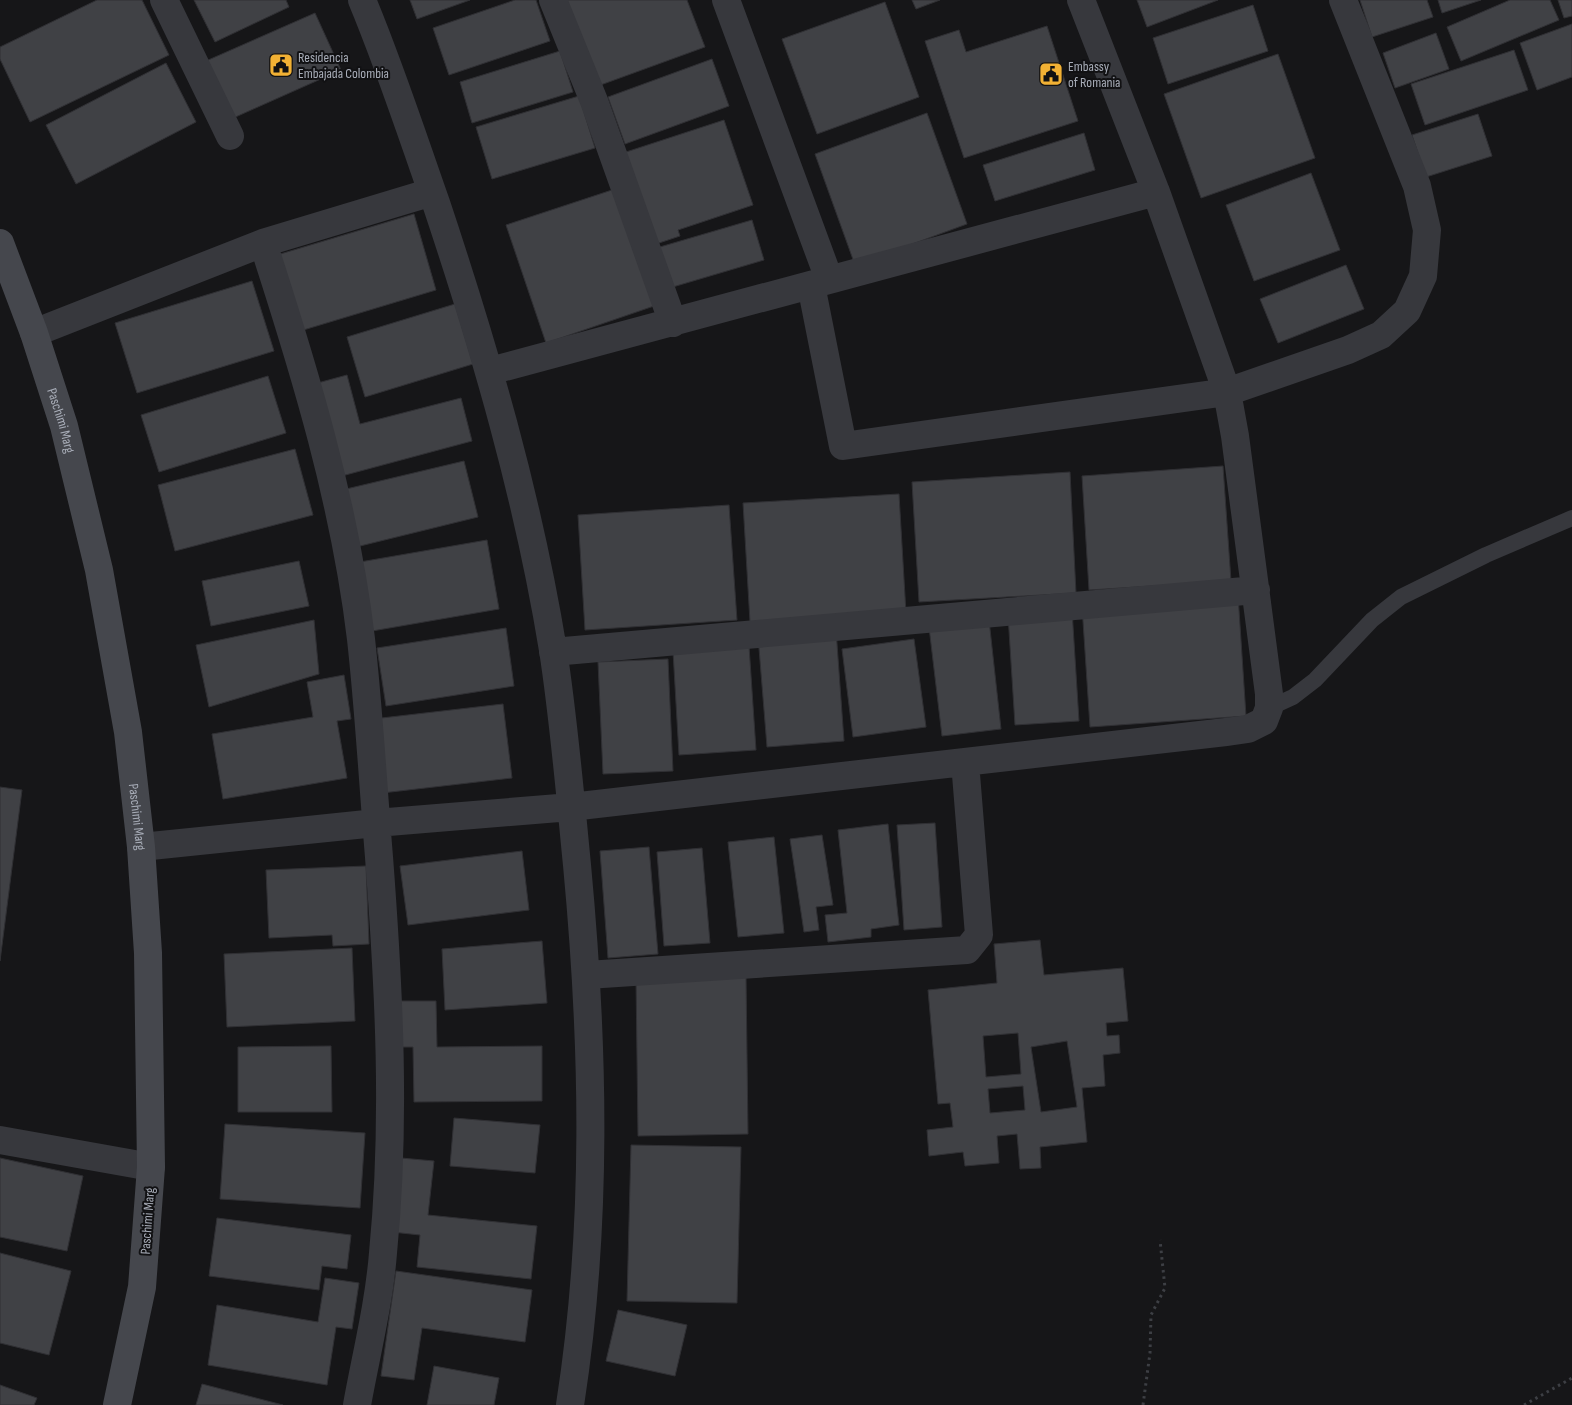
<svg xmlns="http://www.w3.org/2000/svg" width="1572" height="1405" font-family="'Sofia Sans Condensed',sans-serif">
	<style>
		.building { fill: #404145; stroke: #303034; fill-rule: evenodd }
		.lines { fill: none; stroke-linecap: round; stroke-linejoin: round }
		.path { stroke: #3d3f44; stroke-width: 3; stroke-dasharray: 2.5 4; stroke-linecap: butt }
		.lane { stroke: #37383d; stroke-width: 16 }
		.street { stroke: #37383d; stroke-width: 28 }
		.secondary { stroke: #45474d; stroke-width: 28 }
		.labels { text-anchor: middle; stroke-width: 4; stroke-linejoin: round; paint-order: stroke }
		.poi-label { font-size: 14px; fill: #a8adb8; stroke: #111113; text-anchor: start }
		.street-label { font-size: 14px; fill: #a8adb8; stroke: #111113 }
	</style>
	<rect width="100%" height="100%" fill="#161618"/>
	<!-- building -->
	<path class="building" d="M97,0H142L169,55L30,122L0,59V47Z
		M194,0H286L289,7L215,42Z
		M410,0H470L417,19Z
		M515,0H536L550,41L449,75L433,28Z
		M564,0H687L705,47L595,87Z
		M912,0H940L916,9Z
		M1137,0H1218L1147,27Z
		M1360,0H1427L1433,17L1372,37Z
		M1438,0H1481L1442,13Z
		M1510,0H1550L1559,20L1461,61L1447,27Z
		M1558,0H1572V16L1564,18Z
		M885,2L919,97L817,134L782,39Z
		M1253,5L1268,51L1168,84L1153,38Z
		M315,13L341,70L231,119L206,61Z
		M1572,24V77L1537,90L1520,43Z
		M1047,26L1078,121L964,158L925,41L959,30L966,52Z
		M1436,33L1449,69L1395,88L1383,53Z
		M1514,50L1528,90L1425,125L1411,84Z
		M560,51L573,92L472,123L460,82Z
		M1278,54L1315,158L1201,198L1164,94Z
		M712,59L729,106L625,144L608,97Z
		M166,63L196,122L76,184L46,125Z
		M579,96L595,148L492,179L476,127Z
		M927,113L967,224L855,265L815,154Z
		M1478,114L1492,156L1426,177L1412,135Z
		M724,120L753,205L678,230L680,236L650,246L620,154Z
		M1084,133L1095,170L995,201L983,165Z
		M1311,173L1340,250L1254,281L1226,205Z
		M615,189L654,306L546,343L506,225Z
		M414,214L436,290L300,331L277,255Z
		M752,220L764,260L666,289L653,249Z
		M1346,265L1364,309L1278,343L1260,299Z
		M252,281L274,351L137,393L115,323Z
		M455,304L473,364L365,397L347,337Z
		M347,375L360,424L461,398L472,441L338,477L314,384Z
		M268,376L286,433L159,472L141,415Z
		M295,449L313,515L175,551L158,485Z
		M464,461L478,517L356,547L342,490Z
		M1223,466L1231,581L1089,590L1082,476Z
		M1070,472L1076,593L919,602L912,482Z
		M899,494L906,613L750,622L743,503Z
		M729,505L737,620L585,630L578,515Z
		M487,540L499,609L372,631L360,562Z
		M299,561L309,606L211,626L202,581Z
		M1238,595L1246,716L1090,727L1082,606Z
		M1072,610L1079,721L1015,725L1008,615Z
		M314,620L319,674L209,707L196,645Z
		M989,620L1001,729L942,736L929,627Z
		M506,628L514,686L386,706L377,648Z
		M836,630L844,741L767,747L758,636Z
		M914,639L926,727L853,737L842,649Z
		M749,646L756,750L679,755L673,651Z
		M668,659L673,771L603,774L598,662Z
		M344,675L351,719L337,721L347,778L223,799L212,734L313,717L307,682Z
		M503,704L512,778L382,793L373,719Z
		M0,787L22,790L0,961Z
		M935,823L942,927L904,930L897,825Z
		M888,824L899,925L871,929V937L828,942L825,915L847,913L838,830Z
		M822,835L833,905L816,907L819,930L804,932L790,839Z
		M774,837L784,933L738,937L728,842Z
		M649,847L658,954L608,958L600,851Z
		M702,848L710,943L664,946L657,852Z
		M522,851L529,910L408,925L400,866Z
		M366,866L369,944L333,946L332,935L269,938L266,870Z
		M1040,940L1044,975L1123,968L1128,1021L1106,1023L1107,1036L1119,1035L1120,1053L1103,1055L1105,1086L1082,1088L1087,1142L1040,1147L1041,1168L1020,1169L1017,1134L997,1136L999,1163L965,1166L963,1152L929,1156L927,1130L953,1127L950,1103L938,1104L928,990L997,983L994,944ZM1018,1033L1021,1074L986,1077L983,1036ZM1067,1041L1077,1107L1041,1112L1031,1047ZM1023,1086L1025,1110L990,1113L988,1089Z
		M542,941L547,1003L445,1010L442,949Z
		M352,948L355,1021L227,1027L224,954Z
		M746,976L748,1134L638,1136L636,978Z
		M398,1001H436L437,1047L542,1046V1101L414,1102L413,1047H398Z
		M331,1046L332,1112H238V1047Z
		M454,1118L540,1125L535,1173L450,1166Z
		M225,1124L365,1133L360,1208L220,1199Z
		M631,1145L741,1147L737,1303L627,1301Z
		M0,1158L83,1176L67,1251L0,1237Z
		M401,1158L434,1161L428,1215L537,1226L531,1279L417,1267L420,1235L392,1232Z
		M217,1218L351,1235L347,1269L322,1266L319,1290L209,1276Z
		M0,1253L71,1271L49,1355L0,1343Z
		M396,1271L532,1290L525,1342L422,1328L414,1380L381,1376Z
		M325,1278L359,1283L352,1329L336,1327L327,1385L208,1365L217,1305L318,1322Z
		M618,1310L687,1325L675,1376L606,1361Z
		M434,1366L499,1378L494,1405H427Z
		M202,1384L283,1405H196Z
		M0,1385L37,1398L34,1405H0Z"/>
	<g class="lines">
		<!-- path -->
		<path class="path" d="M1143,1405L1150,1353L1151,1315L1165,1288L1160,1240
			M1524,1405L1572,1378"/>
		<!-- lane -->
		<path class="lane" d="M1269,708L1293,697L1315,680L1372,620L1401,597L1486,555L1572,518"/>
		<!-- street -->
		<path class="street" d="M164,0L230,136
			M362,0C390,67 412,135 436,203C485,350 528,497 553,650C564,721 570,794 577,865C594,1046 598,1225 570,1405
			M553,0L594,101L673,323
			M726,0L829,279
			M263,243C305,372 345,504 361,639C369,711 373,785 379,857C389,989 396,1121 383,1253C379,1304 366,1355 357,1405
			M811,285L843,446L1227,392L1348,350L1381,335L1407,311L1423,276L1427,230L1417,186L1343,0
			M34,333L263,243L432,192
			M490,371L1156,192
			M553,652L1256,590
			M141,847L376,823L571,807L1226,732L1248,729L1264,721L1269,708V694L1235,436L1227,392L1156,192L1081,0
			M587,975L967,950L979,935L965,762
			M0,1140L151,1167"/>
		<!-- secondary -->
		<path class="secondary" id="s1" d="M0,243L34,333L64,426L99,570L128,732L141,847L148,953L151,1167L142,1287L117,1405"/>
	</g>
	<!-- icons -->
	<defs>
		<g id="civic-square" transform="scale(1.25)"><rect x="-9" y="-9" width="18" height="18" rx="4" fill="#f2b134" stroke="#111113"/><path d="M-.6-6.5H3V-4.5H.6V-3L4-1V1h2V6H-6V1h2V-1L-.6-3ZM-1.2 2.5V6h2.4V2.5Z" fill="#111"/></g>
	</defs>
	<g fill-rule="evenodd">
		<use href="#civic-square" x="281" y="65"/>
		<use href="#civic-square" x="1051" y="74"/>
	</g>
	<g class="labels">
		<!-- poi labels -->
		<g class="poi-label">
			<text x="298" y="62">Residencia<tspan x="298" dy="16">Embajada Colombia</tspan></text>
			<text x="1068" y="71">Embassy<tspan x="1068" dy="16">of Romania</tspan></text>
		</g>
		<!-- street labels -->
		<g class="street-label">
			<text dy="5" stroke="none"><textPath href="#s1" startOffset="188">Paschimi Marg</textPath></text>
			<text dy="5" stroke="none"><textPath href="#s1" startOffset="592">Paschimi Marg</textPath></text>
			<text transform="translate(147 1221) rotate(-86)" y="5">Paschimi Marg</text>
		</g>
	</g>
</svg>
